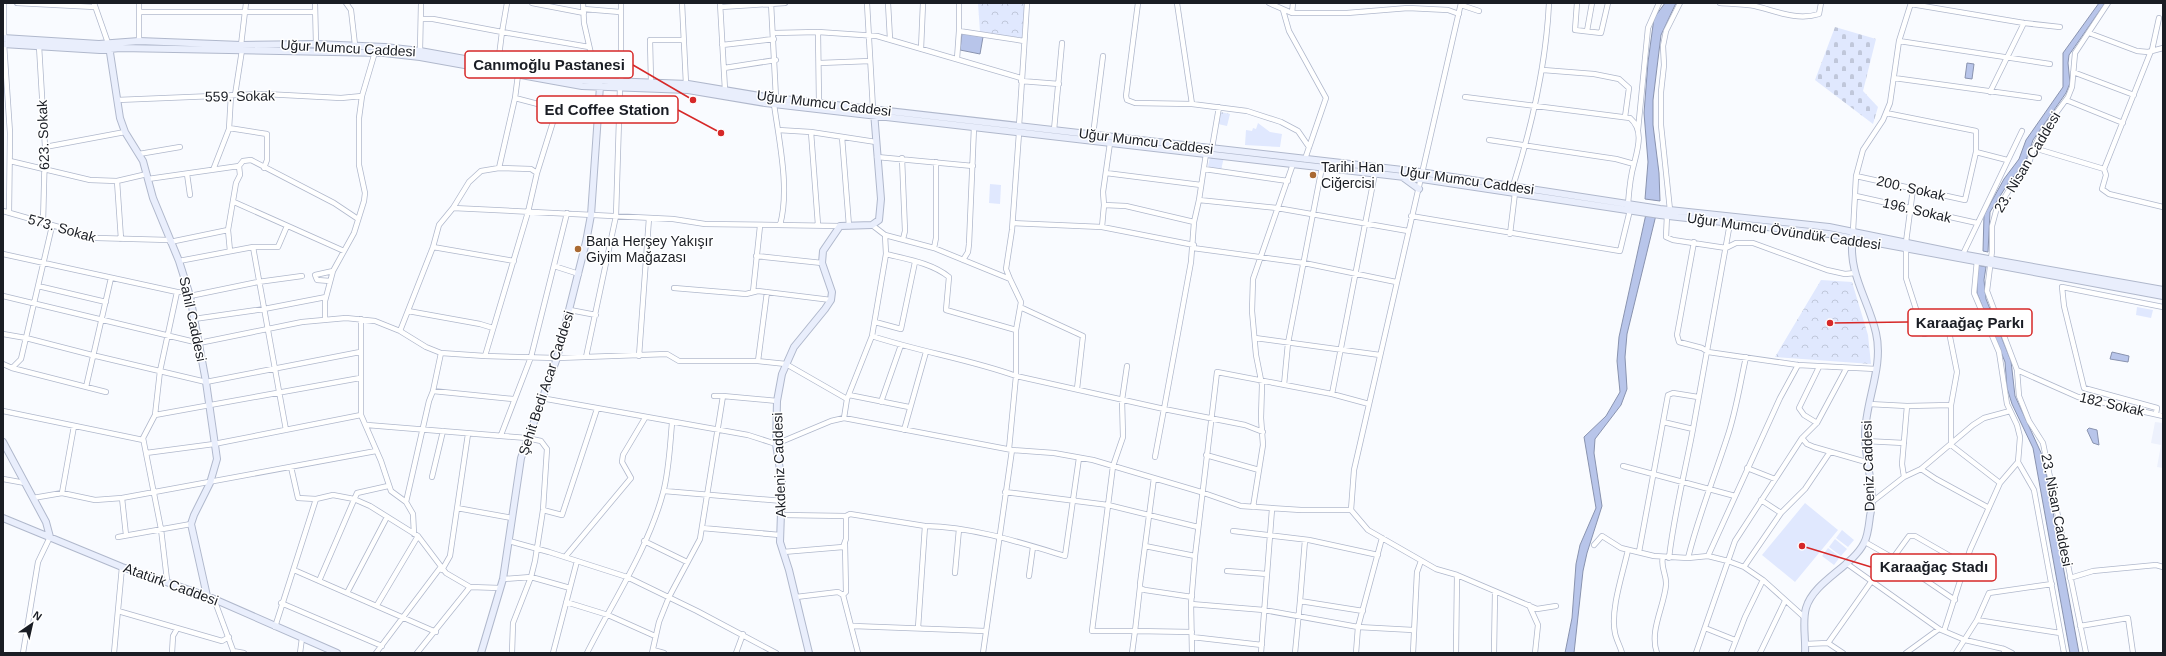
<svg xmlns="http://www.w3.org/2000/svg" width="2166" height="656" font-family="Arial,sans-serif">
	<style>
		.built { fill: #edf1fc }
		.green { fill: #e0e8fe }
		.forest { fill: url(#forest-crowns) }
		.cemetery { fill: url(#cemetery-stones) }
		.water { fill: #b8c5ea; stroke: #8993af }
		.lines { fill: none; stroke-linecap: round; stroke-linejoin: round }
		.street-casing { stroke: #b0b8cc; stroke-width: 6 }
		.secondary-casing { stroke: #b0b8cc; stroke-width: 8 }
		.street { stroke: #fff; stroke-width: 4.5 }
		.secondary { stroke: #e9eefc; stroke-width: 6 }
		.poi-dot { fill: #aa6a33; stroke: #fff; stroke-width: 1.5 }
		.labels { text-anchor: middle; stroke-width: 3; stroke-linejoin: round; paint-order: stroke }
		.street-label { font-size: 14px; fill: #1a1d24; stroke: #fff }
		.poi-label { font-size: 14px; fill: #1a1d24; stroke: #fff; text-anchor: start }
		.leader { fill: none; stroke: #d62828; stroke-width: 1.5 }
		.callout-dot { fill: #d62828; stroke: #fff; stroke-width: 1.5 }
		.callout { fill: #fff; stroke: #d62828; stroke-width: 1.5 }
		.callout-label { font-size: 15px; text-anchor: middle; font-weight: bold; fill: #1a1d24 }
	</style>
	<defs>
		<pattern id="forest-crowns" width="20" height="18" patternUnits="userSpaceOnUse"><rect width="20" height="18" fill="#e0e8fe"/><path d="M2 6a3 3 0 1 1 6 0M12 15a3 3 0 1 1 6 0" fill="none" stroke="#c0c7da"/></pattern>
		<pattern id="cemetery-stones" width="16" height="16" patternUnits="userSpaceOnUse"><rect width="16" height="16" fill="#e0e8fe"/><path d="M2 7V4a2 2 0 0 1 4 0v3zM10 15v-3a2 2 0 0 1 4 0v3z" fill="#c0c7da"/></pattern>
	</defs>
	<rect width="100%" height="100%" fill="#f9fbff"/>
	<!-- built -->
	<path class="built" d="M2155,422L2163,423V468L2157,467L2161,445L2151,443Z"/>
	<!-- green -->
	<path class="green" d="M1258,123L1270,132L1282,134L1280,147L1245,145L1246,130L1252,131L1253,128L1256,129Z
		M990,184L1001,185L1000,204L989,203Z
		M2137,307L2153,310L2151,318L2136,315Z
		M1805,503L1838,530L1795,582L1762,555Z
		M1842,530L1854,540L1848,547L1836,538Z
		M1835,539L1847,549L1841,556L1829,547Z
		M1828,548L1840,557L1834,565L1822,556Z"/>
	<!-- forest -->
	<path class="forest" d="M978,3H1025L1022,38L980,32Z
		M1221,112L1230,114L1227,126L1218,124Z
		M1210,157H1224L1221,170L1211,169L1208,166Z
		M1821,280L1852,282L1868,335L1871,364L1775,357Z"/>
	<!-- cemetery -->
	<path class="cemetery" d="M1835,27L1876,39L1863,91L1878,107L1873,124L1815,80Z"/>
	<!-- water -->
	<path class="water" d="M1665,3H1676L1661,35L1653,100V125L1659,173L1660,201L1645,199L1648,162L1644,113L1648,62L1654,18Z
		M2099,3H2105L2069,55L2068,63L2070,83L2066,93L2033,140L2025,163L2009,182L1990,212L1988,252L1983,251L1984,215L2004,179L2019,159L2026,140L2063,87V53Z
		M962,33L983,37L980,54L960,50Z
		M1967,63L1974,64L1972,79L1965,78Z
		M1646,214L1656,215L1627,334L1625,357L1627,389L1621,405L1595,439L1594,453L1602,506L1587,553L1583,571L1574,653H1565L1572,618L1576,564L1580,545L1596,508L1584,437L1606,416L1620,392L1617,361L1619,337Z
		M1977,265L1986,267L1984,280L1986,299L2011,361L2015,396L2043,457L2079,653H2070L2033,448L2012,404L2007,388L2005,362L1977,293Z
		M2112,352L2129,356L2128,362L2110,359Z
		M2089,428L2097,430L2099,445L2093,443L2087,430Z"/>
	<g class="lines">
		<!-- street casing -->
		<g class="street-casing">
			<path id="street" d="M17,3L95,7
				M94,3L108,43
				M139,3V41
				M315,3L316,44
				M346,3L351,10L355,45
				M507,3L502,32L589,47
				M532,3L584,13
				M583,3L584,23L597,80
				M621,3V80
				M682,3L686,84
				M720,3L725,90
				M771,3L776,98
				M867,3L873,109
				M888,3L890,39
				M1138,3L1126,96L1127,100L1135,103L1192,104
				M1177,3L1192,104L1247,111L1281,122L1298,131L1309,147
				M1269,3L1292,13H1347L1408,8L1448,10L1459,14
				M1461,3L1354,470L1351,510L1368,530L1436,569L1457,575L1537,609L1556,606
				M1577,3L1575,30L1601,33L1608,3
				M1720,3C1732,4 1744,4 1755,6C1776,11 1797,21 1819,14L1821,3
				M1911,4L2024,23L2060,27
				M1461,5L1479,11
				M721,7L785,3
				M584,9L620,12
				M1283,10L1289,31L1326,98L1305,159
				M139,12H315
				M1292,13L1293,3
				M421,19H433L502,32L498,64
				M959,31L1024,41
				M1587,31L1592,3
				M774,33L818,32
				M2089,33L2137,51L2148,52L2163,48
				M4,38V3
				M1899,41L2050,64
				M4,44L10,133L9,213
				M241,45L246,3
				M722,45L774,39
				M39,46L45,147L43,223
				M921,49L923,3
				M2152,50L2159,18
				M420,51L421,3
				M2151,51L2104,169L2106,175L2102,189L2109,194L2163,207
				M957,59L959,31V3
				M820,63L870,61
				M724,68L776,60
				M1543,70L1594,74L1619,79L1629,88L1625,117
				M2073,72L2134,95
				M1894,78L2039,98
				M1021,81L1059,84
				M651,82L650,40H683
				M1990,92L2024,23
				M235,95L242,50
				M1465,97L1630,118C1644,130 1638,148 1634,164C1630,177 1629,191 1628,204
				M515,98L557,109L598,111
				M117,100L265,94L341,98L362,96
				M2066,100L2123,123
				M819,103L818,32L877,36L1021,78
				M774,104C779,141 790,189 780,225
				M1019,126L1027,3
				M229,128L267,134V160L264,168
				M778,130L811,132L876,142
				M1054,130L1062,43
				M1638,130L1648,28L1659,3
				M811,132L818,225
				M1093,135L1103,56
				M842,137L849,226
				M1489,140L1616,159L1634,164
				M1110,143L1103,192L1104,205L1126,206L1194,222
				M45,147L125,132
				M1212,148L1219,107
				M2034,148L2104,169
				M1976,152L2007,160
				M139,154L180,147
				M1206,154L1199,200L1194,222L1191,262L1164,409L1245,425L1263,432
				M877,157L973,166
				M902,158L905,231L903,239
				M10,161L90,180L117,181L147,174
				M1204,169L1288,181
				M213,170L229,129L231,95
				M537,173L557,109
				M1106,173L1201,185
				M187,174L190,195
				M1856,176L1965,200L1976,152V131L1886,113
				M148,179L239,166
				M117,181L121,239
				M1513,186C1532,126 1546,66 1549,3
				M1856,196L1977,223
				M1199,200L1277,208L1408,231
				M234,202L344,251
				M453,208L469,182L481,171L499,168
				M1670,210L1661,125V92L1664,65L1663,46L1666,31L1680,3
				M3,211L97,238L169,240
				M1667,215L1666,237L1673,240L1726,248L1736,243H1753L1827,270L1845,274L1855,273
				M1411,216L1620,251L1630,210
				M1013,223L1102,227L1104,205
				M1102,227L1194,245
				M1853,231L1856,176L1863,150L1883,120L1890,103L1899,41L1911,3
				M1510,234L1515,193
				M885,235L934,248L1010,279L1021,302L1016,330V376L1009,449
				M170,242L228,230
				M1694,242L1677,335L1679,342L1702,348L1708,352L1798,365L1876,369
				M1906,242L1913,189
				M253,247L286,430
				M433,247L514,261
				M934,248L936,238V162
				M1193,248L1304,263L1396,282
				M1906,248V278L1924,334L1972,320L1981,309
				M230,251L228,230L236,183L240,175L239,166L243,161L251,160L334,203L358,219
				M3,254L177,292H189
				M886,254C906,259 932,263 949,277L946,310L1016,330
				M1963,254L2022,131
				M756,256L822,263
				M963,260L968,252L969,244L974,127
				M179,261L253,247H278L287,226
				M554,266L579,274
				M1010,279L1006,269L1012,230L1019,133
				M330,281L317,280L315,275L333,271
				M38,286L106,302
				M674,288L746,294L758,291L831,300
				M753,292L760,226
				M3,296L199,343L302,322L346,318L375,321L400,331L426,347L441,353L485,356L557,358L667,354L679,361H758L786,364L847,399
				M190,296L258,282L302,276
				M1020,307L1083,336L1077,389
				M570,310L596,315
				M408,311L480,324L493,328
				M325,318V301L333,271L354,233L364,201L365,193L359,165V118L362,96L375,52
				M194,319L264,309L326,297
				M361,319V415L381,461L391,491L406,502L413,514L414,534
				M875,322L901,329L915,262
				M1948,327L1957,372L1951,405V445L2000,483
				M400,331L433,247L439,225L453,208L673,219L705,224L840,226
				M3,334L26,338L92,355L206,382L360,352
				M872,336C920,352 969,359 1016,376L1164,409L1155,457
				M1255,338L1380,355
				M485,356L528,212L537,173L531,169L499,168L515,98L518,75
				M639,356L649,218
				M586,357L616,216L620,87
				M758,361L767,292
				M3,364L12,368L21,359L52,226
				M1127,366L1122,400L1123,437L1113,466L1092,631H1135L1140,587
				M12,368L106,392
				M2017,370L2078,397L2163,416
				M1284,385L1288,343L1322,167
				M86,387L111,278
				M433,391L441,353
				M1332,394L1375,173
				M849,395L909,407
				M714,396H723
				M541,398L748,435L776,444L831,421L844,418L1012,450L1054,453L1093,460L1201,492L1241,506L1301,510H1351
				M881,402L901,345
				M1869,404L1907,406L1951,405
				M3,411L143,440
				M2156,414L2157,408L2084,388L2064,306L2062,287L2163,307
				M155,415L360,378
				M844,418L847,399L872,336L886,254L885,235L872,225
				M1663,422L1693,429
				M1817,423L1804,415L1799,408L1819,367
				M367,425L527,438L541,441L547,449L543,510L535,561L531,577L513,623L512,653
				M904,430L926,352
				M501,435L531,357L567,213
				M1802,438L1807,444L1814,447L1866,462
				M1865,441L1904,443
				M146,453L214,444L361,415
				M1206,455L1259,470
				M2018,462L2034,490L2064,653
				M1623,466L1735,496
				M291,467L298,498L316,499L333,495L354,499L370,506L418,536L446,573L470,587L500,588
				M1747,468L1775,479
				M1921,469L1936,479L1989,508
				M432,477L443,431
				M1904,477L1902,464L1907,406
				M3,479L25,483
				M664,491L783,501
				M1005,492L1108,505L1198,527
				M62,493L74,426
				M33,498L62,493L95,500L122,498L376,451
				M122,498L126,535
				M1761,500L1781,513
				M406,502L429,401L433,391L513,399
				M1872,502L1904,477L1921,469L1973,425L1984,418L2010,411
				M1253,507L1263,445L1261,418L1262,385L1256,355L1252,311L1253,279L1293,164
				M457,508L512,518
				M543,510L562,515L597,409
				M783,515L846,516L850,514L925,526
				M702,528L780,535
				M1233,531L1309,540L1378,555
				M118,537L191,524
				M509,541L549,552L627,577L697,611L776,653
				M644,541L687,562
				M1865,542L1893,558L1955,600
				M1594,545L1602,536L1621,548L1654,556L1688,558L1708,556L1728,561L1744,567L1763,580L1804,617
				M1145,546L1154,478
				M783,552L843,547L846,539V516
				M1639,552L1668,395L1673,393L1698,397
				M1708,556L1780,398L1798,365
				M565,557L631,478L622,462L623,455L645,418
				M1669,558C1674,514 1685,472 1693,429C1705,361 1717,292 1730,223
				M1688,558C1698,517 1714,478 1727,438C1736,412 1740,384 1746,357
				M1893,558L1909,536H1915L1964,564
				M1846,563L1939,629L1965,640L2004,649V653
				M1744,567L1781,513L1805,489L1830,452
				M294,570L436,632
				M442,570L450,556L468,434
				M1227,571L1267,574
				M955,573L959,529
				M1029,576L1033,547
				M2070,578L2093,571L2156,565L2163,567
				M503,579L531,577L570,588
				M167,580L161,529L143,438L155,415L160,371L177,292
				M319,581L357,493L388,486
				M347,593L387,517
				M843,595L846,592L845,544
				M796,597L838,592L843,595L858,653
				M1192,597L1145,590L1140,588V584L1145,546L1195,556
				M214,599L234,653
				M1300,601L1305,540
				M566,602L608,615L655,636
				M281,603L382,646
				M1191,604L1264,610L1358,627L1413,630
				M377,605L418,536
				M1529,605L1538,625L1535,653
				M118,611L222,641L229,637
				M1977,620L1989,593L2052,584
				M853,626L985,631
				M2080,626L2128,618L2133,653
				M275,627L316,499
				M918,628L925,526C973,527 1019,542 1065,556L1079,458
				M1705,628L1735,640
				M1944,631L1970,550L2000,483L2018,462L2019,450L2020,437L2017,425L2007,404L1999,352L1974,293L1977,260
				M1192,637L1262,645
				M1828,643L1871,582
				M1805,644L1828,643L1843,653
				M2004,649L2012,653
				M653,650L664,653
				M233,651L244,653
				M23,653L38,562L50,537
				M114,653L122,567
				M172,653L173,636L177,629
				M300,653L302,638
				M376,653L440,568
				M417,653L470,587
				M553,653L577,561
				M587,653C613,601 648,549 663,493C669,471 670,445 672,423
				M652,653L659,622L669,597L700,539L723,396L777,401
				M736,653L743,634
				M983,653L1012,450
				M1132,653L1135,631L1192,632
				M1192,653L1191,604L1195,556L1217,372L1332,394L1369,404
				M1261,653L1272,509
				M1295,653L1300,601L1363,611
				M1356,653L1358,627L1382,538
				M1413,653L1417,572L1421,561
				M1456,653L1457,575
				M1494,653L1495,592
				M1622,653C1620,646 1616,639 1615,633C1610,610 1623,573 1628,550
				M1657,653C1649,631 1664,607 1666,585C1667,575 1660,567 1663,557
				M1696,653L1735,541L1802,438L1817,423L1846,369
				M1731,653L1745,617L1763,580
				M1760,653L1785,601
				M1906,653L1939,629
				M1956,653L1977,620L2060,633
				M2086,653L2043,443L2029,421L2019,396L2017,370L1987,291L1992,251V226L1996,211L2019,174L2029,163L2033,150L2040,135L2068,97L2072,87L2075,53L2108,3"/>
		</g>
		<!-- secondary casing -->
		<g class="secondary-casing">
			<path id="secondary" d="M3,38L99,44L139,41L241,45L316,44L385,47L420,51L583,80L688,84L766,97L1420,172L1660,209L1829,227L1966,255L2163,290
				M3,44L100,50L120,48L384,53L420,57L582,86L688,90L765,103L1422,179L1660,215L1829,234L2163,296
				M109,46L120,118L125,132L143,161L153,198L179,261L190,296L206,382L217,459L210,483L194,515L191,524L207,596
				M1404,178L1419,189
				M3,442L46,522L50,537
				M3,518L122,567L207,596L337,653
				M481,653L503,579L521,458L557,358L586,242L591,215L600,86
				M809,653L789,570L780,542L782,483L776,444L777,401L782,374L794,347L825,309L831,300L832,292L822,263L823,251L840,226L872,225L879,220L881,199L874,112
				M1805,653C1806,638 1802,622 1806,608C1814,581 1852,567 1864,543C1868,536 1869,524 1870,516C1876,490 1865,462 1865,435C1865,402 1884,367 1876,333C1868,298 1847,273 1853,235"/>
		</g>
		<!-- street -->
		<use href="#street" class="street"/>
		<!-- secondary -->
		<use href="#secondary" class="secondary"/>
	</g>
	<!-- markers -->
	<g class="poi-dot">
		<circle cx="1313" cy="175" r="4"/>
		<circle cx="578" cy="249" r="4"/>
	</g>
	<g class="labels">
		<!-- street labels -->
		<g class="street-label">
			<text transform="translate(348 48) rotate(3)" y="5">Uğur Mumcu Caddesi</text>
			<text transform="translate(240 96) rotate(-1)" y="5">559. Sokak</text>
			<text transform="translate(824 103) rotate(7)" y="5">Uğur Mumcu Caddesi</text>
			<text transform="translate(43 135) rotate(-92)" y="5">623. Sokak</text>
			<text transform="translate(1146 141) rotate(7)" y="5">Uğur Mumcu Caddesi</text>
			<text transform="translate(2027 162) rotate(-59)" y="5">23. Nisan Caddesi</text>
			<text transform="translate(1467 180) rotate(8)" y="5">Uğur Mumcu Caddesi</text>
			<text transform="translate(1911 188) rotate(13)" y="5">200. Sokak</text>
			<text transform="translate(1917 210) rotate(13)" y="5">196. Sokak</text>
			<text transform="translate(62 228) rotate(16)" y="5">573. Sokak</text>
			<text transform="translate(1784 231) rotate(8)" y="5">Uğur Mumcu Övündük Caddesi</text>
			<text transform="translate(193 319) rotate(78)" y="5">Sahil Caddesi</text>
			<text transform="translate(546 383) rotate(-72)" y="5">Şehit Bedi Acar Caddesi</text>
			<text transform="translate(2112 404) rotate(13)" y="5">182 Sokak</text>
			<text transform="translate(779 465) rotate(-92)" y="5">Akdeniz Caddesi</text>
			<text transform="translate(1868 466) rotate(-92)" y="5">Deniz Caddesi</text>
			<text transform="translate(2057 510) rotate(79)" y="5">23. Nisan Caddesi</text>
			<text transform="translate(171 584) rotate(20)" y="5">Atatürk Caddesi</text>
		</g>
		<!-- poi labels -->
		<g class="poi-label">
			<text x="1321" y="172">Tarihi Han<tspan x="1321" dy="16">Ciğercisi</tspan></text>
			<text x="586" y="246">Bana Herşey Yakışır<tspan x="586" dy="16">Giyim Mağazası</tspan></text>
		</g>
	</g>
	<!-- callouts -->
	<path class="leader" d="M693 100L633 65M721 133L678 110M1830 323L1908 322M1802 546L1871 567"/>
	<g class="callout-dot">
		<circle cx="693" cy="100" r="4"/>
		<circle cx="721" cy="133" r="4"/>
		<circle cx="1830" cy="323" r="4"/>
		<circle cx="1802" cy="546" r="4"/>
	</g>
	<g class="callout">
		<rect x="465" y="51" width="168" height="27" rx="4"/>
		<rect x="537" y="96" width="141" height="27" rx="4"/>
		<rect x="1908" y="309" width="124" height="27" rx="4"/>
		<rect x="1871" y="554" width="125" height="27" rx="4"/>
	</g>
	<g class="callout-label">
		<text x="549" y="70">Canımoğlu Pastanesi</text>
		<text x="607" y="115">Ed Coffee Station</text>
		<text x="1970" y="328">Karaağaç Parkı</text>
		<text x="1934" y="572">Karaağaç Stadı</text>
	</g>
	<!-- border -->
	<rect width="2166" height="656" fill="none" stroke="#1a1d24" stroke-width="8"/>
	<!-- north arrow -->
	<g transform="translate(32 624) rotate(34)" stroke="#ffffff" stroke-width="3" paint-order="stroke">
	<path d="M0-3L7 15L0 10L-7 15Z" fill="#1a1d24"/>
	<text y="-6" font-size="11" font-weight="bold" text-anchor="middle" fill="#1a1d24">N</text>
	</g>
</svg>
